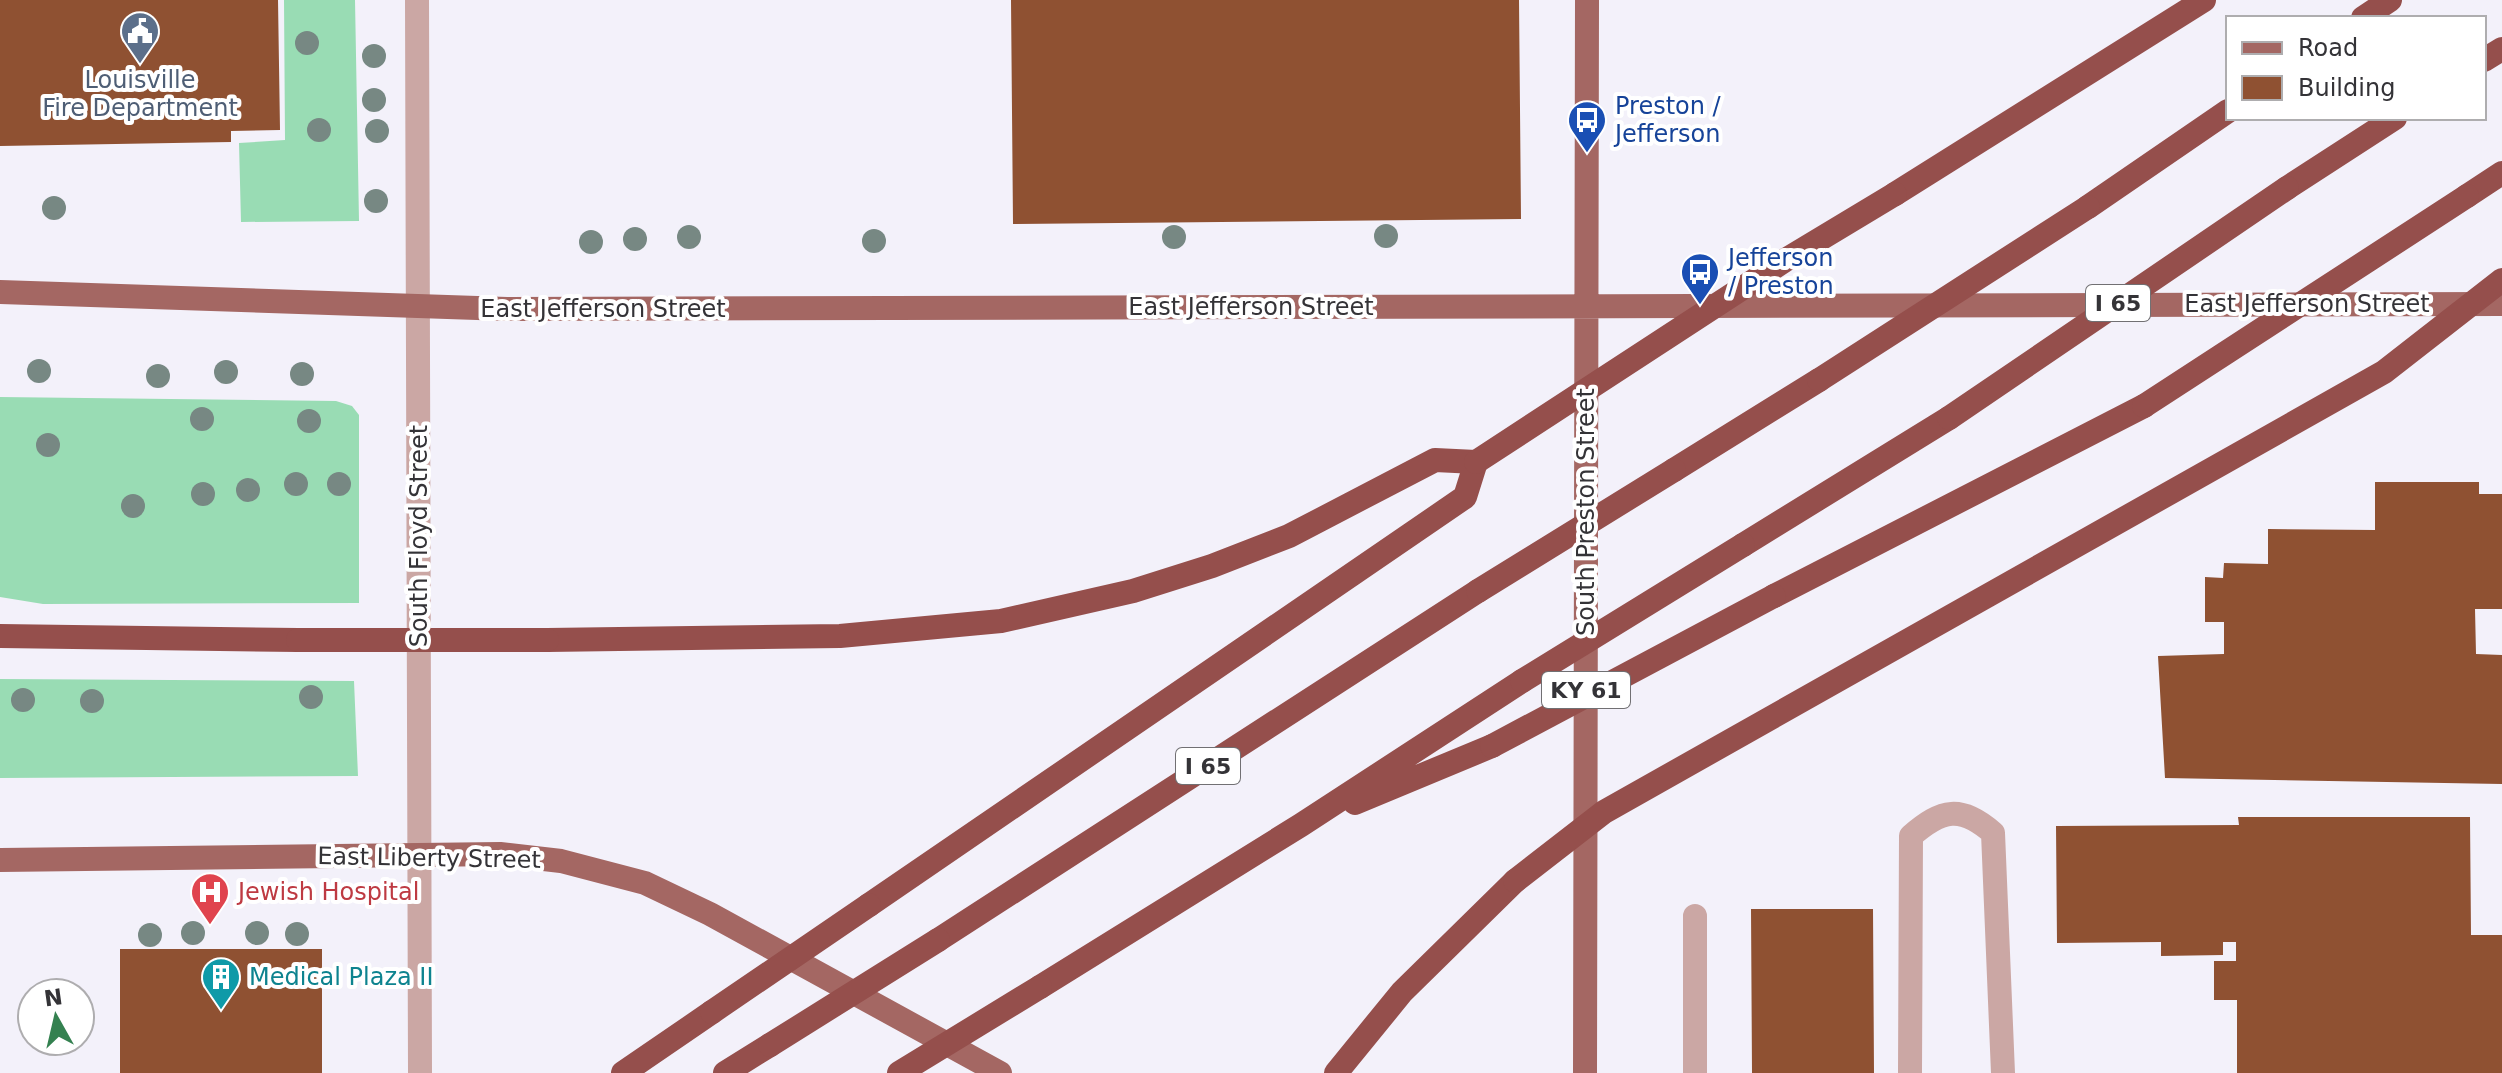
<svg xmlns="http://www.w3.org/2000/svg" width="2502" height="1073" font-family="'DejaVu Sans',sans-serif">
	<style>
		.grass { fill: #99dcb4 }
		.building { fill: #8f5132 }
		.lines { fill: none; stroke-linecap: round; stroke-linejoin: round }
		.minor { stroke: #cba7a4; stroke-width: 24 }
		.major { stroke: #a46763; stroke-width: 24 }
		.highway { stroke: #954f4c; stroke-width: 24 }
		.highway-bridge { stroke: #954f4c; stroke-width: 24 }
		.tree { fill: #778883 }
		.labels { text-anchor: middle; stroke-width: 8; stroke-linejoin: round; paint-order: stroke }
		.shield { fill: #fff; stroke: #717073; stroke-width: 2 }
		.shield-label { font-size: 22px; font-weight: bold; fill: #343337 }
		.service-label { font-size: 24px; fill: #4e5e75; stroke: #fff }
		.transit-label { font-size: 24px; fill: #164399; stroke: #fff; text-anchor: start }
		.street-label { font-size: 24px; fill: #343337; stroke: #fff }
		.health-label { font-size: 24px; fill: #be3a42; stroke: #fff; text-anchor: start }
		.culture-label { font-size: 24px; fill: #0d838f; stroke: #fff; text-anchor: start }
	</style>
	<rect width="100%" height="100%" fill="#f3f1fa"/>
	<!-- grass -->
	<path class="grass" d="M284,0H355L359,221L241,222L239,143L285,140Z
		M0,397L336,401L352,406L359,415V603L43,604L0,597Z
		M0,679L354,681L358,776L0,778Z"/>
	<!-- building -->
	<path class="building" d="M0,0H278L280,130L231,131V142L0,146Z
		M1011,0H1519L1521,219L1013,224Z
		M2375,482H2479V494H2502V609H2475L2476,654L2502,655V784L2165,778L2158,656L2224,654V622H2205V577L2223,578L2224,563L2268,564V529L2375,530Z
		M2238,817H2470L2471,935H2502V1073H2237V1000H2214V961H2236V942H2223V955L2161,956V942L2057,943L2056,826L2239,825Z
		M1751,909H1873L1874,1073H1752Z
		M120,949H322V1073H120Z"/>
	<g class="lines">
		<!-- minor -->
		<path class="minor" d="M417,0L420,1073
			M1695,916V1073
			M1910,1073L1911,836C1942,809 1961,805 1993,833L2003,1073"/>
		<!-- major -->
		<path class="major" d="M0,292L507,309L2502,304
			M0,860L500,854L561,861L645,883L710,914L1000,1073
			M1585,1073L1587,0"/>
		<!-- highway -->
		<path class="highway" d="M2363,18L2390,0
			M2484,60L2502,49
			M2287,188L2395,118
			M1895,194L2204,0
			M2467,196L2502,173
			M2088,207L2228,111
			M1674,470L1819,380
			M1743,545L1949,418
			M1774,596L2144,406
			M0,636L298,640
			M547,640L840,636L1001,621L1133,591L1212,566L1289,536L1435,460L1476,462L1465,497L869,905
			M1355,803L1492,746
			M938,940L1478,591
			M1040,987L1301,825L1522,681
			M623,1073L712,1012
			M725,1073L770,1045
			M1336,1073L1402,992L1515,881"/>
		<!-- highway-bridge -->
		<path class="highway-bridge" d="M1819,380L2088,207
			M2144,406L2467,196
			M1949,418L2287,188
			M1476,462L1787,259L1895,194
			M1478,591L1674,470
			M298,640H547
			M1522,681L1743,545
			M1492,746L1774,596
			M1515,881L1604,812L2384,372L2502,280
			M712,1012L869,905
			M770,1045L938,940
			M899,1073L1040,987"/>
	</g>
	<!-- trees -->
	<g class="tree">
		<circle cx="307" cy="43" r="12"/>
		<circle cx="374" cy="56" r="12"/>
		<circle cx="374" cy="100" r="12"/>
		<circle cx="319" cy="130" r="12"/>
		<circle cx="377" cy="131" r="12"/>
		<circle cx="376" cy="201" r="12"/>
		<circle cx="54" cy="208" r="12"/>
		<circle cx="1386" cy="236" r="12"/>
		<circle cx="689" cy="237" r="12"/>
		<circle cx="1174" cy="237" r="12"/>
		<circle cx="635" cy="239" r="12"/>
		<circle cx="874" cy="241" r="12"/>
		<circle cx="591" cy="242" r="12"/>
		<circle cx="39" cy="371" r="12"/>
		<circle cx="226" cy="372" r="12"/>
		<circle cx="302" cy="374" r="12"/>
		<circle cx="158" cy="376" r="12"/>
		<circle cx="202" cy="419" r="12"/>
		<circle cx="309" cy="421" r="12"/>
		<circle cx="48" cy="445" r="12"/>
		<circle cx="296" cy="484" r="12"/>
		<circle cx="339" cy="484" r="12"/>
		<circle cx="248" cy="490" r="12"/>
		<circle cx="203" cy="494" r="12"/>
		<circle cx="133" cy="506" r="12"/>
		<circle cx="311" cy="697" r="12"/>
		<circle cx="23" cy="700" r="12"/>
		<circle cx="92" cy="701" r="12"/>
		<circle cx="193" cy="933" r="12"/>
		<circle cx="257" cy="933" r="12"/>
		<circle cx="297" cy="934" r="12"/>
		<circle cx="150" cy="935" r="12"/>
	</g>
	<!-- icons -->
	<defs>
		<g id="civic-pin" transform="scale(2)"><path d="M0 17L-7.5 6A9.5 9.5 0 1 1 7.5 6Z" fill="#5c6f8a" stroke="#fff"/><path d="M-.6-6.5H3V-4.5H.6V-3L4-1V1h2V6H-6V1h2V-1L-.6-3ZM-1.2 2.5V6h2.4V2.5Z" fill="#fff"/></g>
		<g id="bus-pin" transform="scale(2)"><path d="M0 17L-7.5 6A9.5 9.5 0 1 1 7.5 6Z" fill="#1a4fb4" stroke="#fff"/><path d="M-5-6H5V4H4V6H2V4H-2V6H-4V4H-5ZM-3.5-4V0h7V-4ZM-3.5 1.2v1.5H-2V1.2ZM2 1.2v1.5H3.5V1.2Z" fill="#fff"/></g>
		<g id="hospital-pin" transform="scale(2)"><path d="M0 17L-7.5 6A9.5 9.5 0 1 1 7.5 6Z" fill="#e0444e" stroke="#fff"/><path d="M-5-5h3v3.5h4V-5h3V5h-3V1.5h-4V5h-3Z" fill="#fff"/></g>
		<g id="building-pin" transform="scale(2)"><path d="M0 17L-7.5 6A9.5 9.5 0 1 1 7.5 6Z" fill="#0f9aa8" stroke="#fff"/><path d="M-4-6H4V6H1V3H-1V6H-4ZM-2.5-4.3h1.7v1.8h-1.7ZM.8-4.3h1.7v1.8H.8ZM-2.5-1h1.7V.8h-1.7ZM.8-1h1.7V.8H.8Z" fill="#fff"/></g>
	</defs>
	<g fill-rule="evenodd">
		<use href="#civic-pin" x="140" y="31"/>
		<use href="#bus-pin" x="1587" y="120"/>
		<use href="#bus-pin" x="1700" y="272"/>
		<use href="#hospital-pin" x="210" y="892"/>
		<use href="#building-pin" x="221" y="977"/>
	</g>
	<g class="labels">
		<!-- shield labels -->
		<g class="shield">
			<rect x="2086" y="285" width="64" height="36" rx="6"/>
			<rect x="1542" y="672" width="88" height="36" rx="6"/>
			<rect x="1176" y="748" width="64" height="36" rx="6"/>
		</g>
		<g class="shield-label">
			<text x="2118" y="311">I 65</text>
			<text x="1586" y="698">KY 61</text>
			<text x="1208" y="774">I 65</text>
		</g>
		<!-- service labels -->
		<g class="service-label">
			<text x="140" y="88">Louisville<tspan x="140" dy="28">Fire Department</tspan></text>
		</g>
		<!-- transit labels -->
		<g class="transit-label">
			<text x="1615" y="114">Preston /<tspan x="1615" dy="28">Jefferson</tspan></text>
			<text x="1728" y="266">Jefferson<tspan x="1728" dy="28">/ Preston</tspan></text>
		</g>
		<!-- street labels -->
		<g class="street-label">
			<text x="2307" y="312">East Jefferson Street</text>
			<text x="1251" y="315">East Jefferson Street</text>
			<text x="603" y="317">East Jefferson Street</text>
			<text transform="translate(1586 512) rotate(-90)" y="8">South Preston Street</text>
			<text transform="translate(419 536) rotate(-90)" y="8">South Floyd Street</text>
			<text transform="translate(429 858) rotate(1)" y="8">East Liberty Street</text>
		</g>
		<!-- health labels -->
		<g class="health-label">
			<text x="238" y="900">Jewish Hospital</text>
		</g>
		<!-- culture labels -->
		<g class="culture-label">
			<text x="249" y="985">Medical Plaza II</text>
		</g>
	</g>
	<!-- legend -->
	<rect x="2226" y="16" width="260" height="104" fill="#ffffff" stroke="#aeadaf" stroke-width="2"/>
	<rect x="2242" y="42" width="40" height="12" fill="#a46763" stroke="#aeadaf" stroke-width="2"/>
	<text x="2298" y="56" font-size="24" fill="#343337">Road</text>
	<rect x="2242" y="76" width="40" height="24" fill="#8f5132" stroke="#aeadaf" stroke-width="2"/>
	<text x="2298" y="96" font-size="24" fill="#343337">Building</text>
	<!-- north arrow -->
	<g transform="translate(56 1017) rotate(352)"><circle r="38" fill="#ffffff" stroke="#aeadaf" stroke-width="2"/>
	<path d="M0-6L14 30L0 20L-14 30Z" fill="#348150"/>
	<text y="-12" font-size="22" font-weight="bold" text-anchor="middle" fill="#343337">N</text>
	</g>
</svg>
